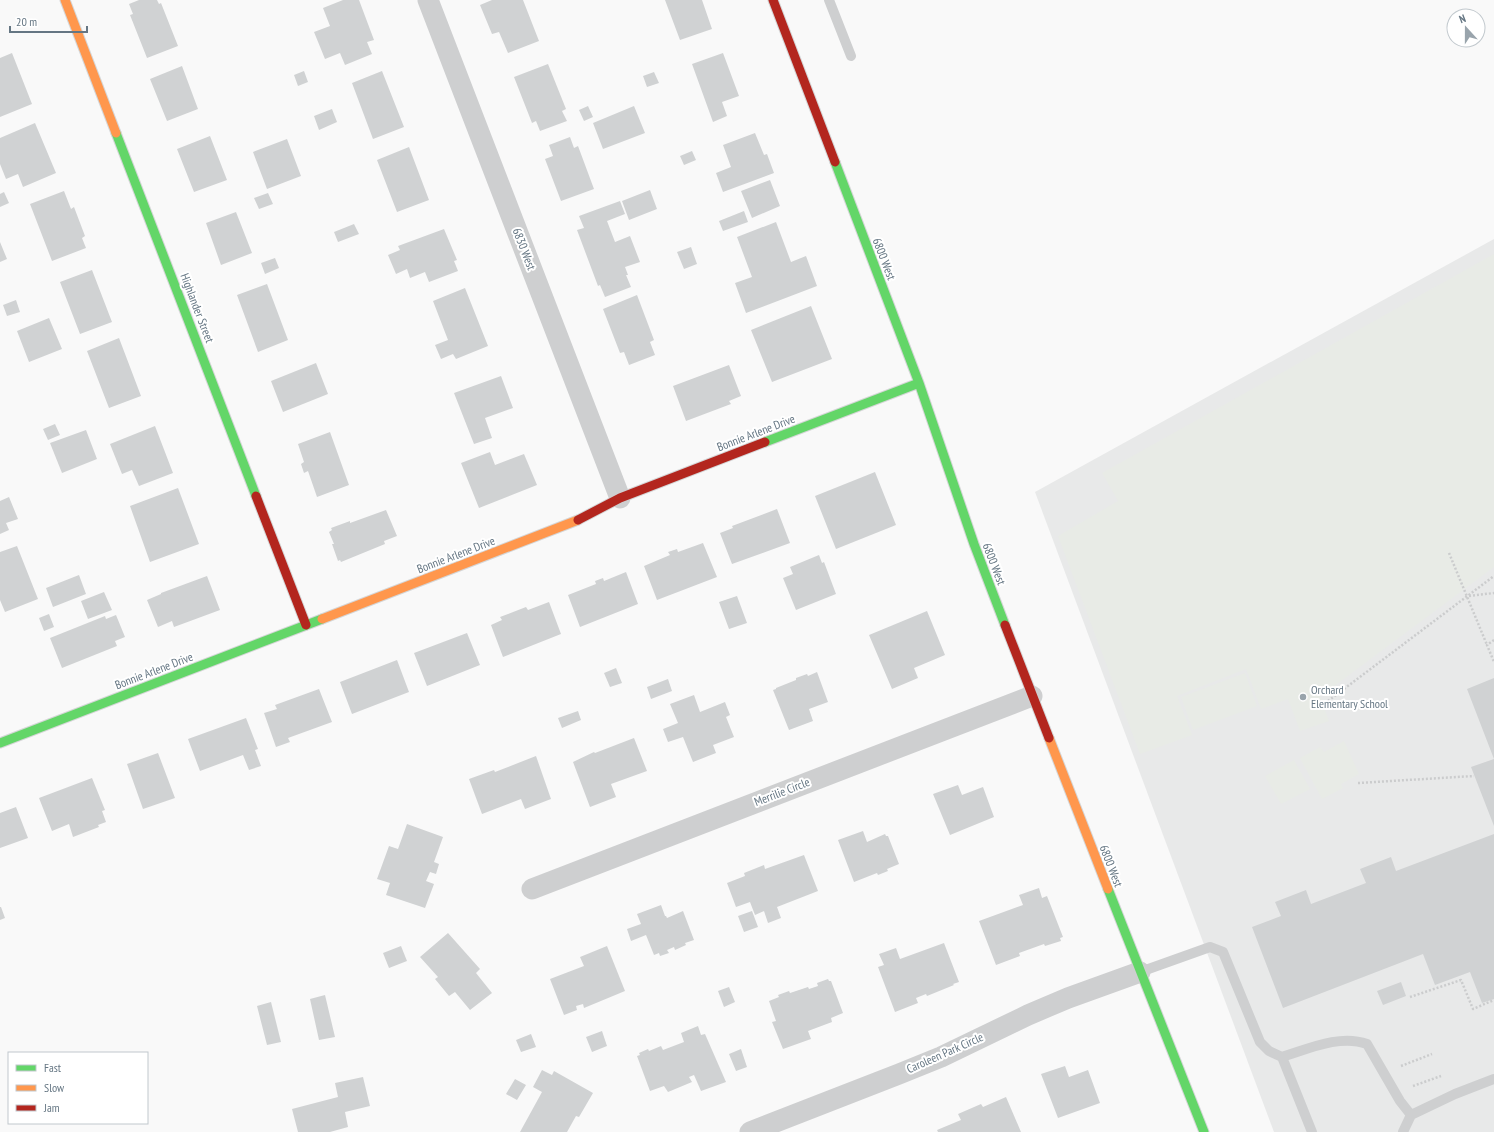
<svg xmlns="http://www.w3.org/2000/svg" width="1494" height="1132" font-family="'PT Sans Narrow',sans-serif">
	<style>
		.built { fill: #e8e9e9 }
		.green { fill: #e8ebe6 }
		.building { fill: #d0d2d3 }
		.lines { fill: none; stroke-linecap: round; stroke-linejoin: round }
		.fast-casing { stroke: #d5d6d7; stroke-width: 11 }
		.slow-casing { stroke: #d5d6d7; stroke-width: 11 }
		.jam-casing { stroke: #d5d6d7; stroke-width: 11 }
		.path { stroke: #cbcccd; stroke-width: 2.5; stroke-dasharray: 2 2; stroke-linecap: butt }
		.lane { stroke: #cecfd0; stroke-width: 10 }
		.street { stroke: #cecfd0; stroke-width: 21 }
		.fast { stroke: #63d668; stroke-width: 9 }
		.slow { stroke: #ff974d; stroke-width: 9 }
		.jam { stroke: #b3261e; stroke-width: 9 }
		.poi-dot { fill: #99a4ac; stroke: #fff; stroke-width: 1.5 }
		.labels { text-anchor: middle; stroke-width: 4; stroke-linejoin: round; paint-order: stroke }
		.street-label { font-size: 12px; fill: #657683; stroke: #fff }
		.poi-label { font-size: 12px; fill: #657683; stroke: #fff; text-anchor: start }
	</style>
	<rect width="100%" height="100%" fill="#f9f9f9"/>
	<!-- built -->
	<path class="built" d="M1494,239V1132H1274L1035,492Z"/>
	<!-- green -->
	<path class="green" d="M1494,254V567L1325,693L1322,687L1317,688L1329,721L1300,731L1288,699L1261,709L1246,669L1177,696L1192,735L1140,754L1058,536L1118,501L1102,473Z
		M1245,673L1257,706L1193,730L1181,697Z
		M1344,741L1359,774L1341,784L1343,788L1322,799L1300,758L1320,747L1324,752Z
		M1294,760L1310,789L1281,804L1265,776Z"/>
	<!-- building -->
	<path class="building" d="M139,0H157L159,4L161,3L178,46L147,58L130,15L133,14L129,4Z
		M343,0H359L374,40L367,42L372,54L345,65L340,53L325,59L314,32L330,26L323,8Z
		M492,0H523L539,41L508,53L499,32L492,34L480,5Z
		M665,0H702L712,29L680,40Z
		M12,53L32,104L0,117V58Z
		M723,53L739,96L722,102L727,116L713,122L692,64Z
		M548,64L566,109L562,111L567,121L540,131L536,121L532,123L514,77Z
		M182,66L198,109L167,121L150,79Z
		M304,71L308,82L298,86L294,75Z
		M382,71L404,127L373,139L352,83Z
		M654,72L659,83L647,87L643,76Z
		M588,106L593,117L584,121L579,110Z
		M634,106L645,133L603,149L593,123Z
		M332,109L337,122L319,130L314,116Z
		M35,123L56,173L23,187L18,174L6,179L0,164V138Z
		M755,133L764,155L767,154L774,173L723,192L716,173L731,167L723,145Z
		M210,136L227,180L194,192L177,149Z
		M570,137L574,148L578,146L594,189L561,201L545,159L553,156L549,145Z
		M287,139L301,176L267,189L253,152Z
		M409,147L429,200L397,212L377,160Z
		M692,151L696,160L684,165L680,156Z
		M770,180L780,206L752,218L741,191Z
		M650,190L657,209L629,220L622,201Z
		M64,191L71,209L74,207L85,236L82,238L86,248L52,261L30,204Z
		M4,192L9,203L0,207V194Z
		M268,193L273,204L259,209L254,198Z
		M620,201L625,214L607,221L615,242L630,236L640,262L625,267L628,275H626L631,287L605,297L600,285L598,286L577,230L584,228L579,216Z
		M744,211L748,222L723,231L719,221Z
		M236,212L252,253L221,265L206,223Z
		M776,222L791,262L806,256L817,286L746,313L735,283L752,277L737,237Z
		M354,224L359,234L338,242L334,232Z
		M444,229L457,260L454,261L458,271L429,282L425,272L410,278L407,269L396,274L388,255L400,250L398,246Z
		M0,242L7,259L0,262Z
		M691,247L697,264L684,269L677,252Z
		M275,258L279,268L265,274L261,263Z
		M92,270L112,322L80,334L60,282Z
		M267,284L288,340L258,352L237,295Z
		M465,288L488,346L456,359L453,354L441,359L435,345L448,340L433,301Z
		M637,295L654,340L650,342L655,355L629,365L624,352L620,353L603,309Z
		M16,300L20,312L7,316L3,305Z
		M811,306L832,359L772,382L751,330Z
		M49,318L62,349L29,362L17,331Z
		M119,338L141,396L109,408L87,351Z
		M316,363L328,394L283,412L271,381Z
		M729,365L741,396L729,401L731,404L686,421L673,386Z
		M501,376L513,408L485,418L492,438L474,444L454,393Z
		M55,424L60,435L48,440L43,429Z
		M155,426L173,473L139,486L132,470L122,474L110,444Z
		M86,430L97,459L62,473L50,443Z
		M330,432L349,485L317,497L308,471L304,473L301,464L304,462L298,444Z
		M490,452L495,465L524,454L537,485L479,508L461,463Z
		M875,472L896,525L836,549L815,496Z
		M178,488L199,544L150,562L130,506Z
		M9,497L18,519L6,523L9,530L0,534V501Z
		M777,509L790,543L732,564L720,533L733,528L732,526Z
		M386,510L397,536L384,541L385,544L341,562L340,560L338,561L332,544H334L329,532L332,530L331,528L350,521V523Z
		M703,543L717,577L657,600L644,566L670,555L668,552L677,549L678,552Z
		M17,546L38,599L5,612L0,600V552Z
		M819,555L822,563L824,562L836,594L796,610L783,578L793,574L790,567Z
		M626,572L638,604L580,627L568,595L596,584L595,581L603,578L604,581Z
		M79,575L86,594L53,607L46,588Z
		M207,576L220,610L174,627L172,621L158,627L147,600L161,594V593Z
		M104,592L112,610L88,619L81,601Z
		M737,596L747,623L729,629L719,602Z
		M549,602L561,634L503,657L491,625L502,620L500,617L526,607L528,610Z
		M927,611L945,655L914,668L918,678L892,689L869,635Z
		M49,614L54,627L44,631L39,618Z
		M116,615L125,637L115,641L117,646L62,668L50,638L105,616L106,619Z
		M467,633L480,665L427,686L414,653Z
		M397,660L409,692L352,714L340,682Z
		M616,668L622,683L610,687L604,673Z
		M817,672L828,702L809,709L813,721L789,730L773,690L776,689V688L796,680V678L807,674L808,676Z
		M1494,678V826L1471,767L1494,759L1467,689Z
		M668,679L672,691L651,699L647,687Z
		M319,689L332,722L288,738L290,742L276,747L264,713L277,709L275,705Z
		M694,695L700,712L725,702L730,715L726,717L734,737L713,745L716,753L693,762L683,737L668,742L663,729L678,723L670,704Z
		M578,711L581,720L562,728L558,718Z
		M246,718L258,749L255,750L261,766L249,770L243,755L200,771L188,739Z
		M634,738L647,771L611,784L616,797L590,807L573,762L594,752L595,753Z
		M158,753L175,798L143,809L127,764Z
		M536,756L551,799L525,809L521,799L482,814L469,779L494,770L495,772Z
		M92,778L105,810L102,811L106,822L98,825L99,827L73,837L69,824L52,831L39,798Z
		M958,785L962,795L983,787L994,817L950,835L933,794Z
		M16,807L28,838L0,848V813Z
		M407,824L443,837L434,862L439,864L436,874L430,872L426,881L434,884L425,908L386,895L390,883L377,879L389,846L398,849Z
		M863,831L867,842L885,834L886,836H888L899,864L887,869L888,871L878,875L877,873L854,882L838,840Z
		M1494,834V999L1482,1003L1470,972L1435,985L1423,954L1283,1008L1252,927L1281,916L1275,902L1306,890L1311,904L1366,883L1360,869L1391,857L1396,871Z
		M804,855L818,891L777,907L781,918L768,923L764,911L755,915L750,902L736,907L727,883L745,876L744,873L764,865L765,869Z
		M1039,888L1042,898L1047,896L1063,937L1060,938L1061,941L1045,946L1044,944L1019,953L1020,956L996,965L979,921L1023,905L1019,895Z
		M661,905L665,916H666L667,918L683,911L694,940L685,943L686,945L675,950L674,947L667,950L669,953L660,956L659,953L654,955L646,935L631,941L627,929L641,924L637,914Z
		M0,907H1L5,918L0,920Z
		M752,911L758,927L744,932L738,916Z
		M448,933L480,969L476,973L492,993L470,1010L455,992L449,996L435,979L438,977L420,957Z
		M944,943L959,982L953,984L954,985L927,996L926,994L916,998L918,1003L895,1012L878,967L884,965L879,954L896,948L900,959Z
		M401,946L407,961L389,968L383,953Z
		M607,946L625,991L584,1008L583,1004L576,1006L577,1010L564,1015L550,979L584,966L580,957Z
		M828,979L829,981H831L843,1013L831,1018L832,1022L808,1031L811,1039L783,1049L772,1022L776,1021L769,1001L779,997L778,995L789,991L790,993L808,987L809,989L818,986L817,983Z
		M1401,982L1406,996L1383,1005L1377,991Z
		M729,987L735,1002L724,1007L718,991Z
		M325,995L335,1037L319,1040L310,999Z
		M271,1002L281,1042L267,1045L257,1006Z
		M698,1026L701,1035L705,1034L726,1082L701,1091L694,1075L689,1077L692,1082L668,1092L664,1086L650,1091L637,1056L640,1055L639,1053L648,1049L649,1051L661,1046L663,1050L684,1042L681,1033Z
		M602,1031L607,1046L592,1052L586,1037Z
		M531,1034L536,1047L521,1052L516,1040Z
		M741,1049L747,1067L736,1071L729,1054Z
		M1065,1066L1069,1077L1088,1070L1100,1103L1058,1118L1041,1074Z
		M542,1070L552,1075L554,1071L593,1093L579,1117L576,1116L567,1132H520L542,1092L533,1087Z
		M363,1077L370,1106L345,1112L348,1127L330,1132H298L292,1109L338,1097L335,1083Z
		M515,1079L526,1085L517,1100L506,1094Z
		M1006,1097L1021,1132H938L937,1130L961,1120L958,1114L981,1104L983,1107Z"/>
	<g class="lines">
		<!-- fast casing -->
		<g class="fast-casing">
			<path id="fast" d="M116,133L256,496
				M835,162L919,383L974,544L1005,625
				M765,442L919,383
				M0,743L322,619
				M1108,889L1204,1132"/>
		</g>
		<!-- slow casing -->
		<g class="slow-casing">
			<path id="slow" d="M65,0L116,133
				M322,619L578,520
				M1049,738L1108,889"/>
		</g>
		<!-- jam casing -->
		<g class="jam-casing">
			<path id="jam" d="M773,0L835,162
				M256,496L306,625
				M578,520L620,498L765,442
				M1005,625L1049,738"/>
		</g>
		<!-- path -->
		<path class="path" d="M1449,553L1487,645
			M1469,596L1494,593
			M1494,640L1487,645L1494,662
			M1328,701L1494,576
			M1358,783L1474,776
			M1410,997L1461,980L1473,1009L1494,1000
			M1401,1066L1432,1054
			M1413,1086L1441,1076"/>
		<!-- lane -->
		<path class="lane" d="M829,0L851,56
			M1140,972L1210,947L1223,952L1260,1042L1269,1051L1282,1057L1312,1132
			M1282,1057C1308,1049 1340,1034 1367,1044L1400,1101L1411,1115
			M1403,1132L1411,1115L1455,1094L1494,1079"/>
		<!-- street -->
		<path class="street" d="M428,0L620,498
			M532,889L1032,696
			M750,1132L899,1074L941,1057L1028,1015L1068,998L1140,972"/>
		<!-- fast -->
		<use href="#fast" class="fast"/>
		<!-- slow -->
		<use href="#slow" class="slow"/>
		<!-- jam -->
		<use href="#jam" class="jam"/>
	</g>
	<!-- markers -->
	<circle class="poi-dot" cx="1303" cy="697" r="4"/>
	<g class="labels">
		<!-- street labels -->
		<g class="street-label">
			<text transform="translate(524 249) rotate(69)" y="4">6830 West</text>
			<text transform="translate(884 259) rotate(69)" y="4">6800 West</text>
			<text transform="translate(197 308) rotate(69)" y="4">Highlander Street</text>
			<text transform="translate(756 433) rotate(-21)" y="4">Bonnie Arlene Drive</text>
			<text transform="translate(456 555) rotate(-21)" y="4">Bonnie Arlene Drive</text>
			<text transform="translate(994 564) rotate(69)" y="4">6800 West</text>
			<text transform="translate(154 671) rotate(-21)" y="4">Bonnie Arlene Drive</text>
			<text transform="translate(782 792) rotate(-21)" y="4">Merrilie Circle</text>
			<text transform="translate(1111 866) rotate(69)" y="4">6800 West</text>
			<text transform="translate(945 1053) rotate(-24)" y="4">Caroleen Park Circle</text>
		</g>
		<!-- poi labels -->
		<g class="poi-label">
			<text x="1311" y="694">Orchard<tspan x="1311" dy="14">Elementary School</tspan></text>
		</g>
	</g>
	<!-- legend -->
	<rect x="8" y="1052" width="140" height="72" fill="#ffffff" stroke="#c1c8cd"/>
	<rect x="16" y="1065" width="20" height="6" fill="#63d668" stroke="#c1c8cd"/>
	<text x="44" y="1072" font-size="12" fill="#657683">Fast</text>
	<rect x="16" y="1085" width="20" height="6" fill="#ff974d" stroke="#c1c8cd"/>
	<text x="44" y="1092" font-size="12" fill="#657683">Slow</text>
	<rect x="16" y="1105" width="20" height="6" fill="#b3261e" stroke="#c1c8cd"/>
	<text x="44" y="1112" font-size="12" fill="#657683">Jam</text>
	<!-- north arrow -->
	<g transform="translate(1466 28) rotate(339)"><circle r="19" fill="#ffffff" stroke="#c1c8cd"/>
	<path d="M0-3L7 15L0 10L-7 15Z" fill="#99a4ac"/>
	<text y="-6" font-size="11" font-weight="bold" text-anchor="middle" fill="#657683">N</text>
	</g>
	<!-- scale -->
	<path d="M10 26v6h77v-6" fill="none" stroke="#657683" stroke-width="2"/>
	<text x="16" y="26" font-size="12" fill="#657683" stroke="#ffffff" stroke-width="3" paint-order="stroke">20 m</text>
</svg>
